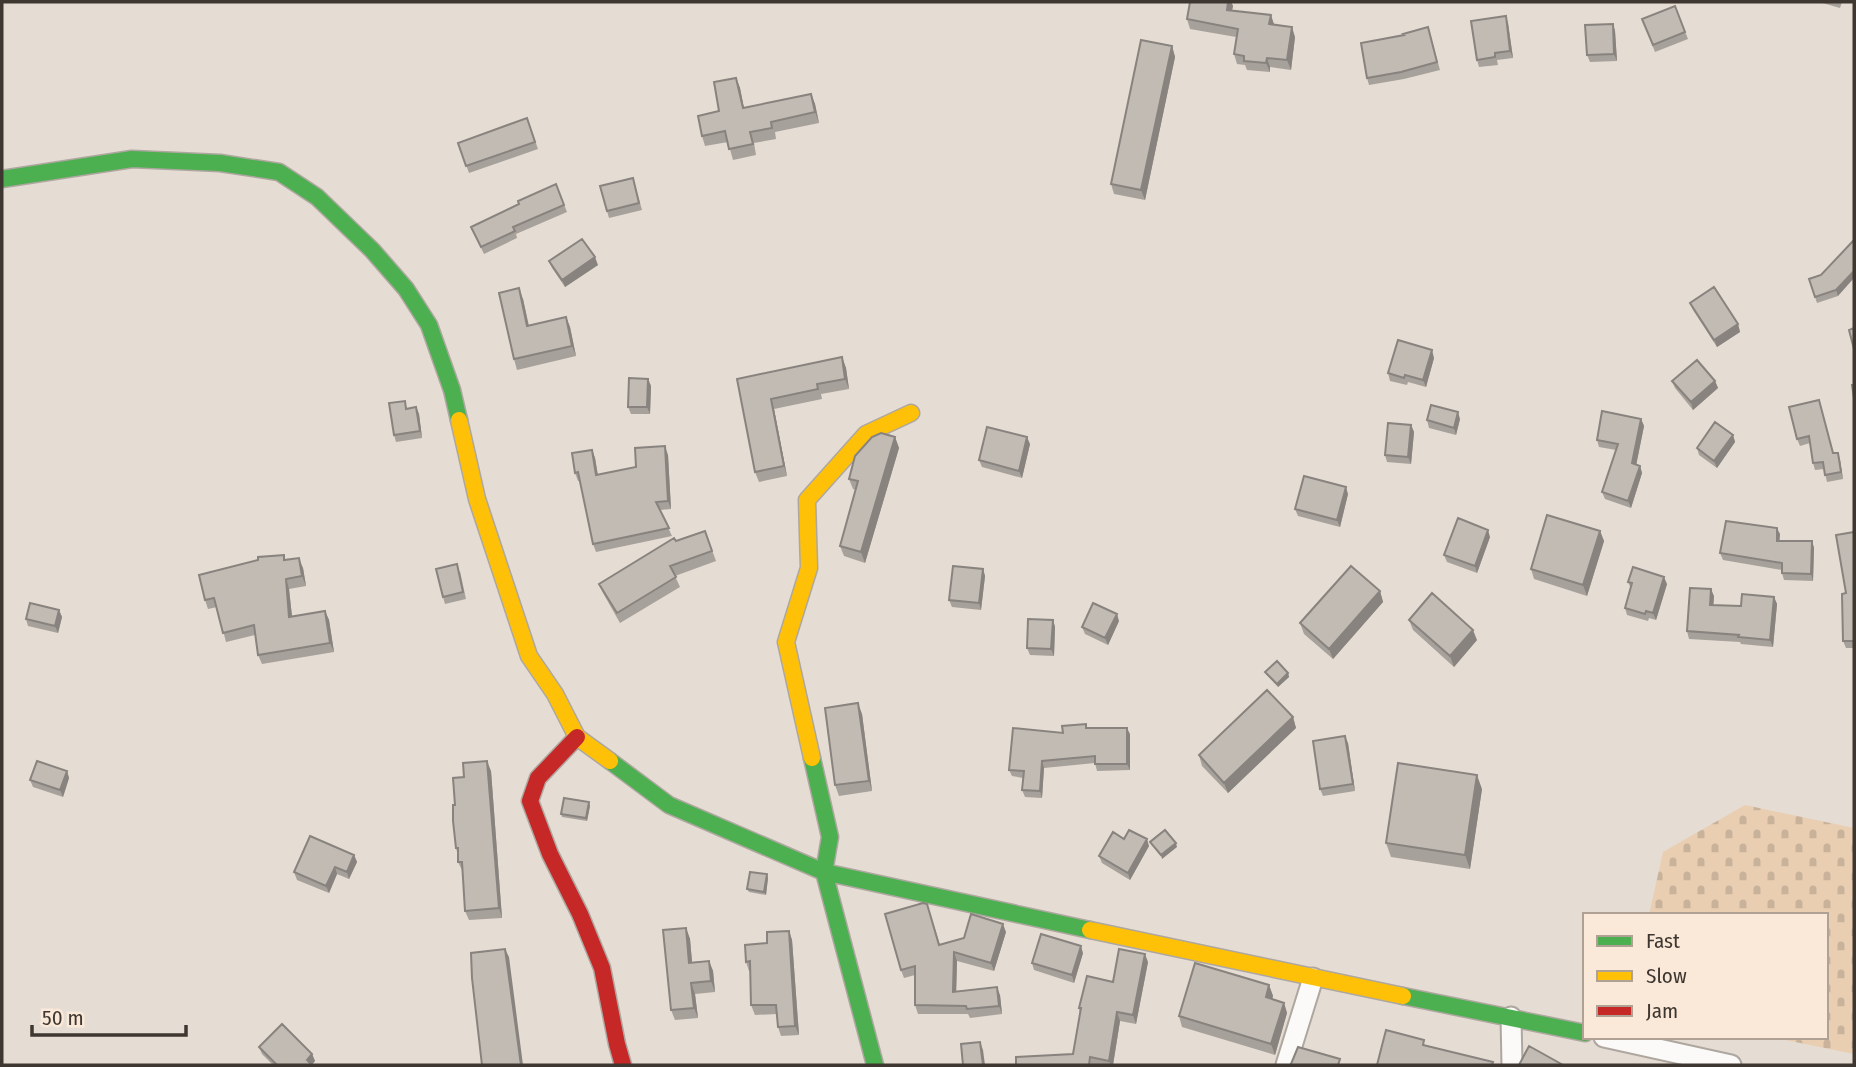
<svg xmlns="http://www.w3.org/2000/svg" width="1856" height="1067" font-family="'Fira Sans Condensed',sans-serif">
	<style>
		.cemetery { fill: url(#cemetery-stones) }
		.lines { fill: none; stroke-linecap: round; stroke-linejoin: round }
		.street-casing { stroke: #aea7a0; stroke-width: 23 }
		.fast-casing { stroke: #aea7a0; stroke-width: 19 }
		.slow-casing { stroke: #aea7a0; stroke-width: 19 }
		.jam-casing { stroke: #aea7a0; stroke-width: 19 }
		.street { stroke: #fbfaf8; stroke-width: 19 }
		.fast { stroke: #4caf50; stroke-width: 16 }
		.slow { stroke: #ffc107; stroke-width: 16 }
		.jam { stroke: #c62828; stroke-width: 16 }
		.wall { fill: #a7a19b }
		.shaded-wall { fill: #88837e }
		.building { fill: #c2bbb4; stroke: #88837e; stroke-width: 2 }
	</style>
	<defs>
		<pattern id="cemetery-stones" width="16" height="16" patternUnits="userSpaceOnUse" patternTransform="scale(1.75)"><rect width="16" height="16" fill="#e9ceb2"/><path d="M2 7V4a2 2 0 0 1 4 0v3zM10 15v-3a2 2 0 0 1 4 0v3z" fill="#c9b29a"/></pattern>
	</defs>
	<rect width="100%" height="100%" fill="#e5dcd3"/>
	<!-- cemetery -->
	<path class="cemetery" d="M1745,805L1854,828V1054L1771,1037H1826V915H1649L1663,852Z"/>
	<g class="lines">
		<!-- street casing -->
		<g class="street-casing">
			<path id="street" d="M1511,1017L1512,1065
				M1604,1037L1731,1065
				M1286,1065L1313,978"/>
		</g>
		<!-- fast casing -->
		<g class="fast-casing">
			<path id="fast" d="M2,179L132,159L220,163L279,172L317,197L372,250L406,289L429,325L452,390L459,420
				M812,758L830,837L824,872L1090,930
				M610,761L669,805L824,872L875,1065
				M1403,996L1585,1033"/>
		</g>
		<!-- slow casing -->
		<g class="slow-casing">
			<path id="slow" d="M459,420L477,499L529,656L555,694L577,737L610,761
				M812,758L786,642L809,568L807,500L866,434L911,413
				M1090,930L1403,996"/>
		</g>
		<!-- jam casing -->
		<g class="jam-casing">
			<path id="jam" d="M577,737L538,778L530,801L550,854L580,914L602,968L617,1044L623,1065"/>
		</g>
		<!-- street -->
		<use href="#street" class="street"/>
		<!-- fast -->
		<use href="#fast" class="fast"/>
		<!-- slow -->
		<use href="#slow" class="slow"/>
		<!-- jam -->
		<use href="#jam" class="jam"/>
	</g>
	<!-- wall -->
	<path class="wall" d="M1190,2H1231L1233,6L1232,10L1274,24L1295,37L1291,70L1270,67V72L1247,70L1245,65L1237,64L1234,54L1236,37L1190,29L1187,19Z
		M1819,2H1842L1840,8Z
		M1675,6L1688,39L1655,52L1642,19Z
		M1508,23L1513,58L1497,60L1498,65L1479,67L1477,60Z
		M1613,24L1615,31L1617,61L1590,62L1587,55Z
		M1428,27L1440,70L1404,79L1369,85L1367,78L1404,35Z
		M1172,46L1175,57L1145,200L1114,194L1111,184Z
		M736,78L740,88L744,108L811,94L815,104L819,123L775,132L776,139L754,143L756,155L733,160L728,142L705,146L702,136L719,111Z
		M527,118L538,149L469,173L458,143Z
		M633,178L642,210L609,218L607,211Z
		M556,184L567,212L516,234L517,238L484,254L471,227L519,204Z
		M1853,241L1838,296L1817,303L1809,279L1821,275Z
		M549,261L598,265L565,287L552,268Z
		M523,299L529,326L566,317L570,327L576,356L517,370L514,359Z
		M1690,303L1738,324L1740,332L1717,347L1693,310Z
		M842,357L846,368L849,389L821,394L822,399L774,409L787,476L759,482L755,472L737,379Z
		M1434,358L1426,387L1408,382L1407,385L1390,381L1388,373Z
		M648,379L651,386L650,414H631L628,407Z
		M1672,381H1715L1718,388L1693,410L1675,388Z
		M1819,400L1833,453L1840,460L1843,479L1827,482L1824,469L1815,470L1813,463L1810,443L1800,446L1797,439Z
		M416,407L419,414L422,438L396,442L394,435L407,409Z
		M1460,419L1456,435L1429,428L1427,420Z
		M1641,419L1644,426L1636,465L1640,466L1642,473L1631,508L1605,499L1602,492L1616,450L1599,447L1597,440Z
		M1411,425L1414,432L1411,464L1387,462L1385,455Z
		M1733,435L1735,442L1717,468L1699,455L1697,448Z
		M895,437L899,448L865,563L844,556L840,546L856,490L853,489L849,479Z
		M1030,444L1022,478L982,467L979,460Z
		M592,450L595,458L598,475L636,467L668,455L671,509L660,510L672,536L596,552L593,544L580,481H578L575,473Z
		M1348,494L1340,527L1298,516L1295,509Z
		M705,531L716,561L675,576L680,587L620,623L603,593L599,584L676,541Z
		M1600,531L1604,541L1587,596L1534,579L1531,569Z
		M1854,532V648H1846L1843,641L1846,593Z
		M1780,534L1779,541H1812L1814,548L1813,581L1784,580L1782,573V570L1723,560L1720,553Z
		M1490,537L1477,573L1447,562L1444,555Z
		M286,560L303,568L306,586L289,589L292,616L325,611L329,620L334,652L262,664L258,655L255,635L226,642L217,607L208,609L205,600Z
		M983,569L985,576L981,610L952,607L949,600Z
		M460,571L466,599L445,604L443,597Z
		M1628,582L1667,584L1656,620L1649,618L1648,621L1627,615L1625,608L1631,589Z
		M1380,591L1383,602L1333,659L1304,634L1300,623Z
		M1714,596L1713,605L1741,606L1774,597L1777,604L1773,647L1741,644L1740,642L1689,639L1687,631Z
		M59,610L62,617L58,633L28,626L26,619Z
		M1053,620L1055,627L1054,656L1030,655L1027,648Z
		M1409,620L1477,640L1454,667L1413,630Z
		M1119,621L1108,645L1085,634L1082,627Z
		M1265,672L1288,673L1289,677L1278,687L1267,675Z
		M862,714L872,791L839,796L835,785Z
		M1293,717L1296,728L1228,793L1202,766L1199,755Z
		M1087,728L1130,734V770L1097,771L1095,763L1044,768L1042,798L1025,797L1022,790L1023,778L1012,776L1009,770L1063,733Z
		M1348,743L1355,791L1323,796L1320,789Z
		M67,771L69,778L63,797L33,787L30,780Z
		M491,771L502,918L469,920L465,911L463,872L458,862V856L456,848L455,805L464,777Z
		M1482,789L1470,869L1391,857L1386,843Z
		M590,806L587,821L562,817L561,814Z
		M1124,839L1149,846L1130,880L1102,863L1099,856Z
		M354,855L357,862L349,879L337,874L329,893L297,880L294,872Z
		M768,878L766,895L749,892L747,889Z
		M930,912L940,945L1006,932L994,971L957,961L956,991L1000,995L1002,1014L970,1018L968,1014H918L915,1005V975L904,978L901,970Z
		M686,928L690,939L692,962L709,961L713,971L715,992L695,994L698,1018L675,1020L671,1010Z
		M789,931L792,940L799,1035L781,1036L778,1027L777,1014L755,1015L751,1005V971H749L746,962L767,943Z
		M1083,953L1074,983L1034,970L1032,963Z
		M1148,962L1136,1024L1120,1021L1113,1065H1016L1073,1054L1080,1013L1079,1008L1113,982Z
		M1269,985L1273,996L1272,999L1284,1003L1287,1013L1275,1055L1182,1027L1179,1016Z
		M259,1047L312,1054L315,1061L312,1065H273L262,1054Z"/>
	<!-- shaded-wall -->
	<path class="shaded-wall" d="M1228,2H1231L1233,6L1230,19L1227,10Z
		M1271,15L1274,24L1272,34L1269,24Z
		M1506,16L1508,23L1513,58L1510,51Z
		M1613,24L1615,31L1617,61L1614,54Z
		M1292,27L1295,37L1291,70L1287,60Z
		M1172,46L1175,57L1145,200L1141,190Z
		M1267,58L1270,67V72L1266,63Z
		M736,78L740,88L746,119L743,108Z
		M811,94L815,104L819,123L815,112Z
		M595,257L598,265L565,287L562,280Z
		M1854,271V278L1838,296L1836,290Z
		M519,288L523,299L531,337L527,326Z
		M566,317L570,327L576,356L572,346Z
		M1738,324L1740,332L1717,347L1714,340Z
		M1432,350L1434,358L1426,387L1423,380Z
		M842,357L846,368L849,389L845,379Z
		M648,379L651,386L650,414L647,407Z
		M1715,381L1718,388L1693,410L1691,402Z
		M771,399L774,409L787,476L784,466Z
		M416,407L419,414L422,438L420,431Z
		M1458,412L1460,419L1456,435L1454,428Z
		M1641,419L1644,426L1635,471L1632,463Z
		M1411,425L1414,432L1411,464L1408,457Z
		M1733,435L1735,442L1717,468L1714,461Z
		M895,437L899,448L865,563L861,552Z
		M1027,437L1030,444L1022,478L1019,471Z
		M665,446L668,455L671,509L668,501Z
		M592,450L595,458L599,483L596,475Z
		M1838,453L1840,460L1843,479L1841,472Z
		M1640,466L1642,473L1631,508L1628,501Z
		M1346,487L1348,494L1340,527L1337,520Z
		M1777,528L1780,534L1779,547L1777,541Z
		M1488,530L1490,537L1477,573L1475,566Z
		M1600,531L1604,541L1587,596L1583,585Z
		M1812,541L1814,548L1813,581L1811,574Z
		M299,558L303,568L306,586L302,576Z
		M983,569L985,576L981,610L979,603Z
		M1664,577L1667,584L1656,620L1653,613Z
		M286,579L289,589L293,626L289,617Z
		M1711,589L1714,596L1713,612L1710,605Z
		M1380,591L1383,602L1333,659L1329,649Z
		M1774,597L1777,604L1773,647L1770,640Z
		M59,610L62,617L58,633L55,626Z
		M325,611L329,620L334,652L330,643Z
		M1117,614L1119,621L1108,645L1105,638Z
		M1053,620L1055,627L1054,656L1051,649Z
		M1473,630L1477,640L1454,667L1450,656Z
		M1288,673L1289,677L1278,687L1277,684Z
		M858,703L862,714L872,791L869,781Z
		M1293,717L1296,728L1228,793L1224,783Z
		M1127,728L1130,734V770L1127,764Z
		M1345,736L1348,743L1355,791L1353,784Z
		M487,761L491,771L502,918L499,908Z
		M1042,761L1044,768L1042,798L1040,791Z
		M67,771L69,778L63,797L60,790Z
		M1477,775L1482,789L1470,869L1465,855Z
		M589,802L590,806L587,821L586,818Z
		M1147,839L1149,846L1130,880L1128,873Z
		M1176,843L1177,847L1162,859L1161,855Z
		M354,855L357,862L349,879L347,872Z
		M335,867L337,874L329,893L326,886Z
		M767,874L768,878L766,895L764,892Z
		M1003,924L1006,932L994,971L991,963Z
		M686,928L690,939L693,973L689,963Z
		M789,931L792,940L799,1035L795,1026Z
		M1081,946L1083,953L1074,983L1072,975Z
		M505,949L509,957L523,1065H521Z
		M954,952L957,961L956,1000L953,992Z
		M1145,954L1148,962L1136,1024L1133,1015Z
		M709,961L713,971L715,992L711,981Z
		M691,983L695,994L698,1018L694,1008Z
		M1269,985L1273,996L1269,1008L1266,997Z
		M997,987L1000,995L1002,1014L999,1006Z
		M1284,1003L1287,1013L1275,1055L1271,1044Z
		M1117,1012L1120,1021L1113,1065H1111L1109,1061Z
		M980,1042L983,1050L985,1065H983Z
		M312,1054L315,1061L311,1065L307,1060Z"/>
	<!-- building -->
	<path class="building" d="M1190,2H1228L1227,10L1271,15L1269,24L1292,27L1287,60L1267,58L1266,63L1244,61V56L1234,54L1238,29L1187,19Z
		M1675,6L1685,32L1653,45L1642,19Z
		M1506,16L1510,51L1495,53V57L1477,60L1471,21Z
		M1613,24L1614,54L1587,55L1585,25Z
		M1428,27L1437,62L1401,72L1367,78L1361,43L1404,35L1403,34Z
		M1141,40L1172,46L1141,190L1111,184Z
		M736,78L743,108L811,94L815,112L771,122L772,128L750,132L753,144L729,149L725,131L702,136L698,116L719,111L714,82Z
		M527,118L535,142L466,166L458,143Z
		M633,178L639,203L607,211L600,186Z
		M556,184L564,205L513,227L515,231L481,247L471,227L519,204L518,201Z
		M582,239L595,257L562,280L549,261Z
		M1853,241L1854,242V271L1836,290L1815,297L1809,279L1821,275Z
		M1714,287L1738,324L1714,340L1690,303Z
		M519,288L527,326L566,317L572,346L514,359L499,293Z
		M1854,328V349L1849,330Z
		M1398,340L1432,350L1423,380L1405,375L1404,378L1388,373Z
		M842,357L845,379L817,384L818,389L771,399L784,466L755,472L737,379Z
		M1697,360L1715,381L1691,402L1672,381Z
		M629,378L648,379L647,407H628Z
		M1852,385H1854V398Z
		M1819,400L1833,453H1838L1841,472L1825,475L1823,462L1813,463L1809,436L1797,439L1789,407Z
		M405,401L406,409L416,407L420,431L394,435L389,403Z
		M1431,405L1458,412L1454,428L1427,420Z
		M1602,411L1641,419L1632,463L1640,466L1628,501L1602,492L1618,444L1597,440Z
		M1715,422L1733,435L1714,461L1697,448Z
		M1388,423L1411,425L1408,457L1385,455Z
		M987,427L1027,437L1019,471L979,460Z
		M881,433L895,437L861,552L840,546L858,481L849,479L855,456L872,437Z
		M665,446L668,501L656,502L669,528L593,544L578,472L575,473L572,453L592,450L596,475L636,467L635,448Z
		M1304,476L1346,487L1337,520L1295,509Z
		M1547,515L1600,531L1583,585L1531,569Z
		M1458,518L1488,530L1475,566L1444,555Z
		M1726,521L1777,528V541H1812L1811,574L1782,573V563L1720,553Z
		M705,531L712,551L670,566L676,577L617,613L599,584L674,538L676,541Z
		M1854,532V641H1843L1842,594L1846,593L1836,535Z
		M284,555V560L299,558L302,576L286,579L289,617L325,611L330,643L258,655L254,625L223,633L214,598L205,600L199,575L258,560V557Z
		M457,564L463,592L443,597L436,569Z
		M953,566L983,569L979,603L949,600Z
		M1351,566L1380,591L1329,649L1300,623Z
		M1633,567L1664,577L1653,613L1646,611L1645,614L1625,608L1632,583L1628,582Z
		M1690,588L1711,589L1710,605L1741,606L1742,594L1774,597L1770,640L1738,637L1739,635L1687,631Z
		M1432,593L1473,630L1450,656L1409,620Z
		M30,603L59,610L55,626L26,619Z
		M1093,603L1117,614L1105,638L1082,627Z
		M1028,619L1053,620L1051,649L1027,648Z
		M1277,661L1288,673L1277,684L1265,672Z
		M1267,690L1293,717L1224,783L1199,755Z
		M858,703L869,781L835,785L825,708Z
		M1086,724V728H1127V764H1095V756L1042,761L1040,791L1022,790L1024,771L1009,770L1013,728L1063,733L1062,726Z
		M1345,736L1353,784L1320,789L1313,741Z
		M37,761L67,771L60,790L30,780Z
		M487,761L499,908L465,911L462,862H458V848H456L453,821V805H455L453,778L464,777L463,763Z
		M1398,763L1477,775L1465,855L1386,843Z
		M564,798L589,802L586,818L561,814Z
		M1129,830L1147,839L1128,873L1099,856L1113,832L1124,839Z
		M1165,830L1176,843L1161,855L1150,842Z
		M310,836L354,855L347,872L335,867L326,886L294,872Z
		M750,872L767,874L764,892L747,889Z
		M923,903L927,904L939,945L964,938L971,914L1003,924L991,963L954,952L953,992L997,987L999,1006L967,1009L966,1006L915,1005V966L901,970L885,914Z
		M686,928L689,963L709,961L711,981L691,983L694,1008L671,1010L663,930Z
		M789,931L795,1026L778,1027L776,1005H751L750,961L746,962L745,945L767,943V932Z
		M1041,934L1081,946L1072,975L1032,963Z
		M505,949L521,1065H482L472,978L471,953Z
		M1119,949L1145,954L1133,1015L1117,1012L1109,1061L1090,1057L1089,1065H1016V1057L1073,1054L1081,1008H1079L1087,976L1113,982Z
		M1195,963L1269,985L1266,997L1284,1003L1271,1044L1179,1016Z
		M282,1024L312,1054L307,1060L312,1065H277L259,1047Z
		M1386,1030L1424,1040L1423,1045L1493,1062L1492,1065H1377Z
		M980,1042L983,1065H963L961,1044Z
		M1529,1046L1563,1065H1519Z
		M1298,1047L1340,1059L1338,1065H1290L1291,1064Z"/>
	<!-- border -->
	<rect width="1856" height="1067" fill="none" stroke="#3e3731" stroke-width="7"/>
	<!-- legend -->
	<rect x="1583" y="913" width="245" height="126" fill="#fae9d8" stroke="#afa295" stroke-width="2"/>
	<rect x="1597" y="936" width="35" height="10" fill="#4caf50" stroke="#afa295" stroke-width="2"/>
	<text x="1646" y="948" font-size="21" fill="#3e3731">Fast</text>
	<rect x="1597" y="971" width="35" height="10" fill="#ffc107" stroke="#afa295" stroke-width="2"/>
	<text x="1646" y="983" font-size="21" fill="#3e3731">Slow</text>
	<rect x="1597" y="1006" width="35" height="10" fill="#c62828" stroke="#afa295" stroke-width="2"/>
	<text x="1646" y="1018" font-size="21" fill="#3e3731">Jam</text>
	<!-- scale -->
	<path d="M32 1025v10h154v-10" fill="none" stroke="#3e3731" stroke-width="3.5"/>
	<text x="42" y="1025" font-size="21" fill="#3e3731" stroke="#fae9d8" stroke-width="5" paint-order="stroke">50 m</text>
</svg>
